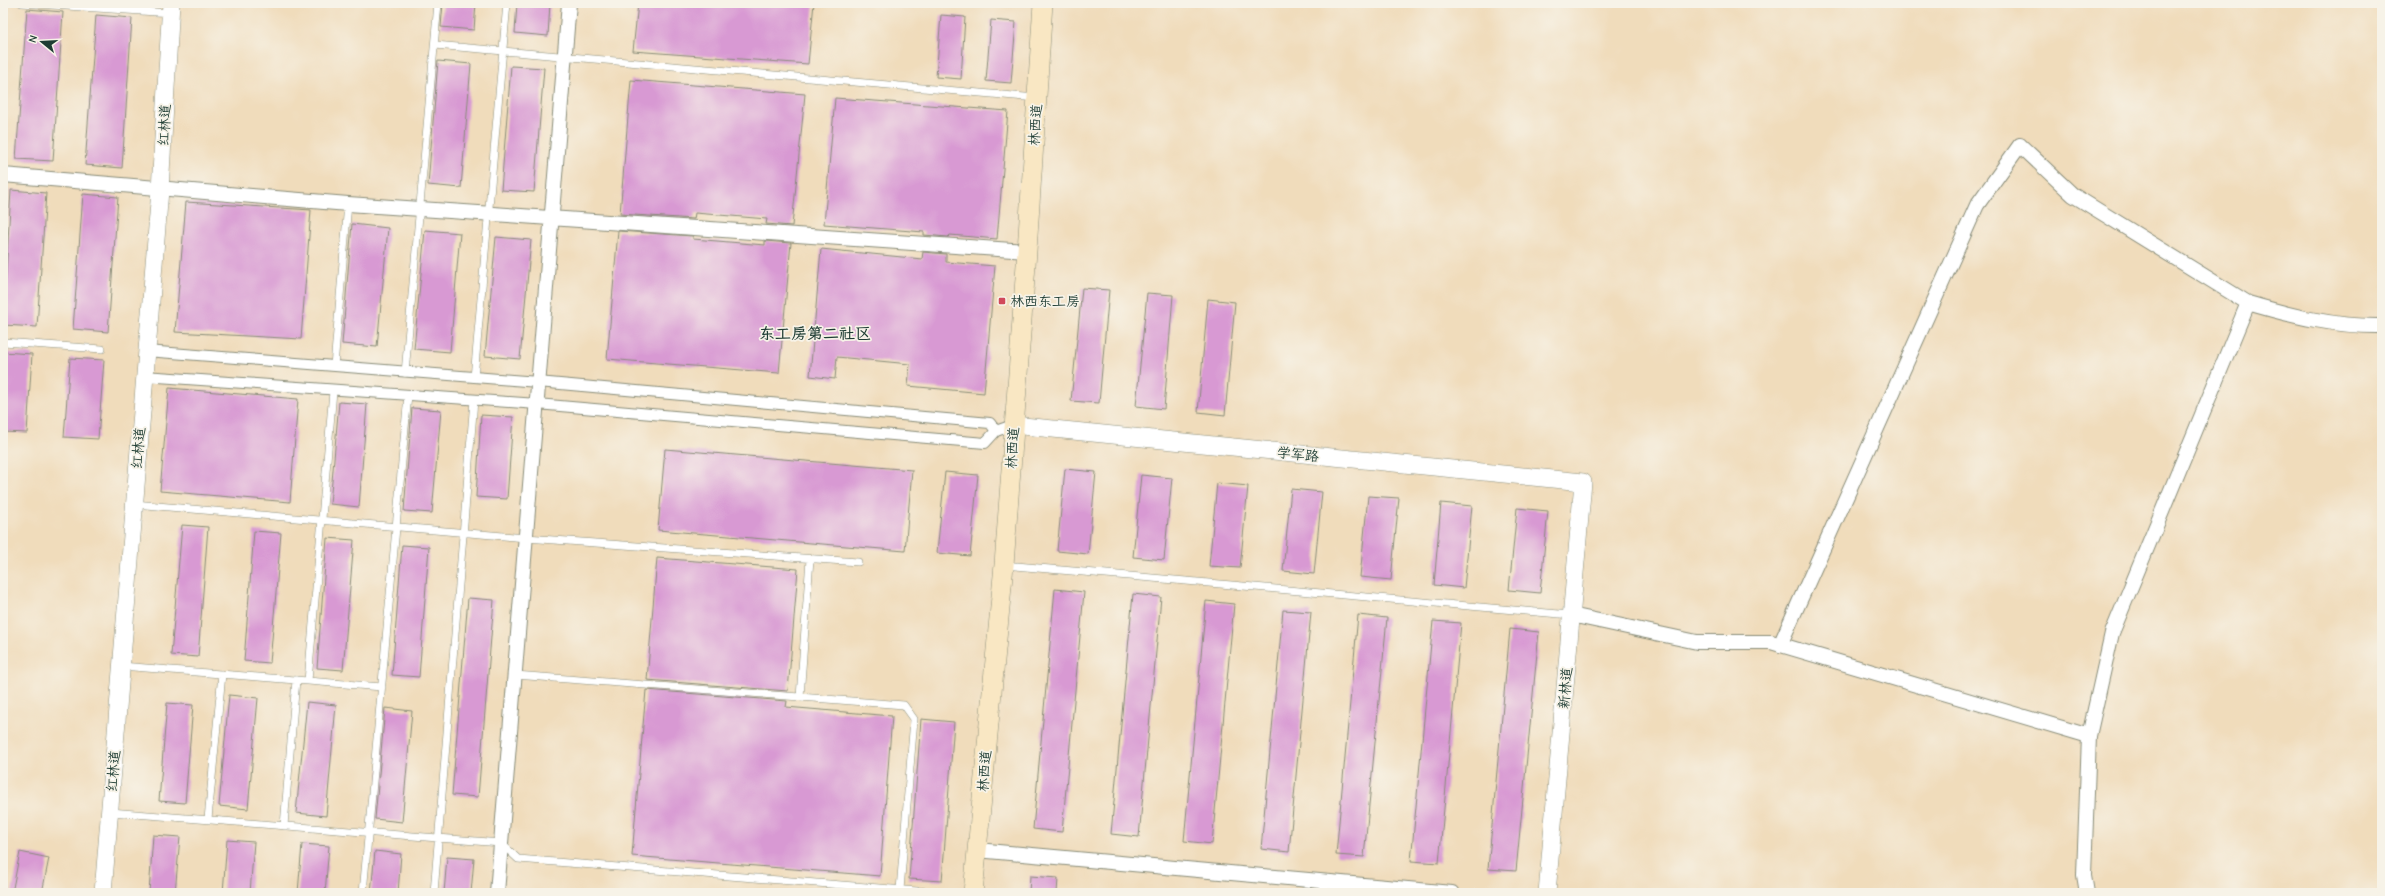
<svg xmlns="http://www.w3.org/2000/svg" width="2385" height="896" font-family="'Comic Neue','LXGW WenKai TC',sans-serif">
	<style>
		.building { fill: #d899d3 }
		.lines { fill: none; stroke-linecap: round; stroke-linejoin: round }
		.service-casing { stroke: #888c78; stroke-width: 8 }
		.pedestrian-casing { stroke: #888c78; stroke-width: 12 }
		.minor-casing { stroke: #888c78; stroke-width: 16 }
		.tertiary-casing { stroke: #888c78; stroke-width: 18 }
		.secondary-casing { stroke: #888c78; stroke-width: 20 }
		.service { stroke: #fff; stroke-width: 7 }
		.pedestrian { stroke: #fff; stroke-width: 10 }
		.minor { stroke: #fff; stroke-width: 14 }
		.tertiary { stroke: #fff; stroke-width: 17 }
		.secondary { stroke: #f9e7c3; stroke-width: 19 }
		.poi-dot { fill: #d1495b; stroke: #f7f3e8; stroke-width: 1.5 }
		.labels { text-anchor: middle; stroke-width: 3.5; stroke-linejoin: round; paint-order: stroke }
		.street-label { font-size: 14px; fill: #1f3d34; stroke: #f7f3e8 }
		.poi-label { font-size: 14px; fill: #1f3d34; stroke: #f7f3e8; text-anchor: start }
		.quarter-label { font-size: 16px; font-weight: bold; fill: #1f3d34; stroke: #f7f3e8 }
	</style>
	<rect width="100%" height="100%" fill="#f7f3e8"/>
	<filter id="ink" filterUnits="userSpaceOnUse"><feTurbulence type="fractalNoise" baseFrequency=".025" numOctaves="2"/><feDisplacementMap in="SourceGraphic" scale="8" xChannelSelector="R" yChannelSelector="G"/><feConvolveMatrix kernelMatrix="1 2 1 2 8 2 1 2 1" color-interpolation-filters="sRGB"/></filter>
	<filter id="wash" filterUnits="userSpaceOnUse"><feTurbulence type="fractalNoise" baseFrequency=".012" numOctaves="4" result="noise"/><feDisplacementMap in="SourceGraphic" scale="16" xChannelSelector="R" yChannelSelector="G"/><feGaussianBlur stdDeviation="0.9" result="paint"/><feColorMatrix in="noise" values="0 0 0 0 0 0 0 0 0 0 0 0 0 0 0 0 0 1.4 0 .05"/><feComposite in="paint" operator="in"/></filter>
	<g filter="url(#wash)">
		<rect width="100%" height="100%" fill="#f0dcbb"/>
		<g id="blocks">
			<!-- building -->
			<path class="building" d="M443,3H476L474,30L441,27Z
				M517,3H550L548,36L515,33Z
				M638,3H814L808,64L633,51Z
				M27,9L63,12L53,161L16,159Z
				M96,15L132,18L122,168L85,165Z
				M941,15L965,17L961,79L936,77Z
				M991,20L1016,22L1011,83L986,81Z
				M438,61L471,64L461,188L428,185Z
				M511,66L544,68L534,192L501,190Z
				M631,80L805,94L792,226L766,224L767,219L695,213L694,219L620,214Z
				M835,98L1008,111L997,239L950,235L948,237L924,235V232L824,224Z
				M11,190L46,193L37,327L3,325Z
				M83,194L118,197L108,332L73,329Z
				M186,202L311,210L301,339L175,332Z
				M352,224L388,228L377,347L342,344Z
				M425,230L460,233L450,352L414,349Z
				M618,231L693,236V239L765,245V241L791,243L779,373L607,359Z
				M496,237L531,240L520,359L485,356Z
				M821,249L922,259L923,252L946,254V262L995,266L984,393L908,386L910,364L837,357L835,379L810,376Z
				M1082,288L1109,290L1099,403L1071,401Z
				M1147,293L1173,295L1164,409L1136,406Z
				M1208,299L1235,302L1225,415L1198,412Z
				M3,352L32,354L27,433L3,432Z
				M70,358L104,360L98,439L64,437Z
				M169,388L298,399L290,502L160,491Z
				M339,402L367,404L359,507L330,504Z
				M412,408L441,410L432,513L404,511Z
				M481,415L513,417L507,499L476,497Z
				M665,449L912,470L905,551L658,530Z
				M1065,469L1096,472L1088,554L1057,551Z
				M945,472L978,475L970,556L937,553Z
				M1141,475L1172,478L1164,560L1133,557Z
				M1217,483L1248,486L1240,568L1209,566Z
				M1291,489L1322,492L1314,574L1283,571Z
				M1368,496L1399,498L1391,580L1360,577Z
				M1441,503L1472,506L1464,588L1434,585Z
				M1517,508L1548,511L1540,593L1509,590Z
				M182,525L208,527L198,657L171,655Z
				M254,531L281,533L270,663L244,661Z
				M327,538L354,540L343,670L317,668Z
				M402,545L429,547L419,677L392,675Z
				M657,558L798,569L788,691L647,680Z
				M1055,589L1084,592L1062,832L1033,829Z
				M1133,594L1161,597L1139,837L1111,834Z
				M468,598L494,600L478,797L452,795Z
				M1206,601L1234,604L1212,844L1184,841Z
				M1283,610L1311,612L1289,852L1261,849Z
				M1358,615L1387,618L1364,857L1336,855Z
				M1433,621L1461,623L1439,863L1411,861Z
				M1510,629L1539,632L1516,871L1488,869Z
				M646,690L787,701L786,707L892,716L880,876L632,856Z
				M229,695L258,698L248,809L219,806Z
				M307,702L336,705L326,816L296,813Z
				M167,703L193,705L185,803L159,801Z
				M385,708L412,711L402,822L375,819Z
				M921,719L954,722L942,881L909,879Z
				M153,835L180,837L175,893H149Z
				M227,840L254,842L250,893H223Z
				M302,844L329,846L325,893H298Z
				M375,851L401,854L398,893H371Z
				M20,852L49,858L42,893H12Z
				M447,857L474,859L471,893H444Z
				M1030,876L1058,878L1057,893H1029Z"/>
		</g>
	</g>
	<g filter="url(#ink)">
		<use href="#blocks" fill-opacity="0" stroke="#888c78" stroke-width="1"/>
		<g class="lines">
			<!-- service casing -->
			<g class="service-casing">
				<path id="service" d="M22,3L171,13
					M435,45L1036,98
					M3,342L102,349
					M334,366L348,204
					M405,373L438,3
					M474,378L507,3
					M134,504L526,538L858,562
					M1004,565L1571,615
					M121,666L382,687
					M515,675L904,705L914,719L900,890
					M308,681L333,391
					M800,697L810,559
					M110,812L501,843L518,859L942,893
					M208,819L222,674
					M284,826L296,680
					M363,893L408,395
					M434,893L474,400"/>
			</g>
			<!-- pedestrian casing -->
			<g class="pedestrian-casing">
				<path id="pedestrian" d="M146,351L538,382L990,423L996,431L1013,425
					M144,376L537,404L985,443L996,431"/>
			</g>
			<!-- minor casing -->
			<g class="minor-casing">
				<path id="minor" d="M3,175L348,204L1027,251
					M2248,303C2292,316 2336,327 2382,326
					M1571,615L1697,642H1771L2089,736L2084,875L2087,893
					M1780,645L1977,205L2020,145L2073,195L2248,303L2112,633L2089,736
					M977,850L1452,893
					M497,893L569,3"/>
			</g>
			<!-- tertiary casing -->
			<g class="tertiary-casing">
				<path id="tertiary" d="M1013,425L1583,482L1547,893
					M103,893L160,190L171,3"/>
			</g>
			<!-- secondary casing -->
			<g class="secondary-casing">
				<path id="secondary" d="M973,893L1004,565L1027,251L1043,3"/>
			</g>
			<!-- service -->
			<use href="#service" class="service"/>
			<!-- pedestrian -->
			<use href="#pedestrian" class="pedestrian"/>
			<!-- minor -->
			<use href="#minor" class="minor"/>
			<!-- tertiary -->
			<use href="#tertiary" class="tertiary"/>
			<!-- secondary -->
			<use href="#secondary" class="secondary"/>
		</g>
	</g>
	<!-- markers -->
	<rect class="poi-dot" x="998" y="297" width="8" height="8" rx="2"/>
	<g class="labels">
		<!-- street labels -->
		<g class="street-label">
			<text transform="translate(164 125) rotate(-87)" y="5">红林道</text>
			<text transform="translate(1035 125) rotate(-86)" y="5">林西道</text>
			<text transform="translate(138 448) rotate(-85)" y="5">红林道</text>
			<text transform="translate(1012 448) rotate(-86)" y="5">林西道</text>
			<text transform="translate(1298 454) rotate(6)" y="5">学军路</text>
			<text transform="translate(1565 688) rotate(-85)" y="5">新林道</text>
			<text transform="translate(113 771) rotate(-85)" y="5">红林道</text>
			<text transform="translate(984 771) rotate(-85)" y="5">林西道</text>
		</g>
		<!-- poi labels -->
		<g class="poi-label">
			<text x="1010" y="306">林西东工房</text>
		</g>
		<!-- quarter labels -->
		<g class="quarter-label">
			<text x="815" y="339">东工房第二社区</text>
		</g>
	</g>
	<!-- margin -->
	<rect width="2385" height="896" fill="none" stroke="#f7f3e8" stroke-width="16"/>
	<!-- north arrow -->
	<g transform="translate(42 42) rotate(288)" stroke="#f7f3e8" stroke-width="3" paint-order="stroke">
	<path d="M0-3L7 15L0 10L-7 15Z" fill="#1f3d34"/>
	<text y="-6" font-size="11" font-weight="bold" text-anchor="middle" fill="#1f3d34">N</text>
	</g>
</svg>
